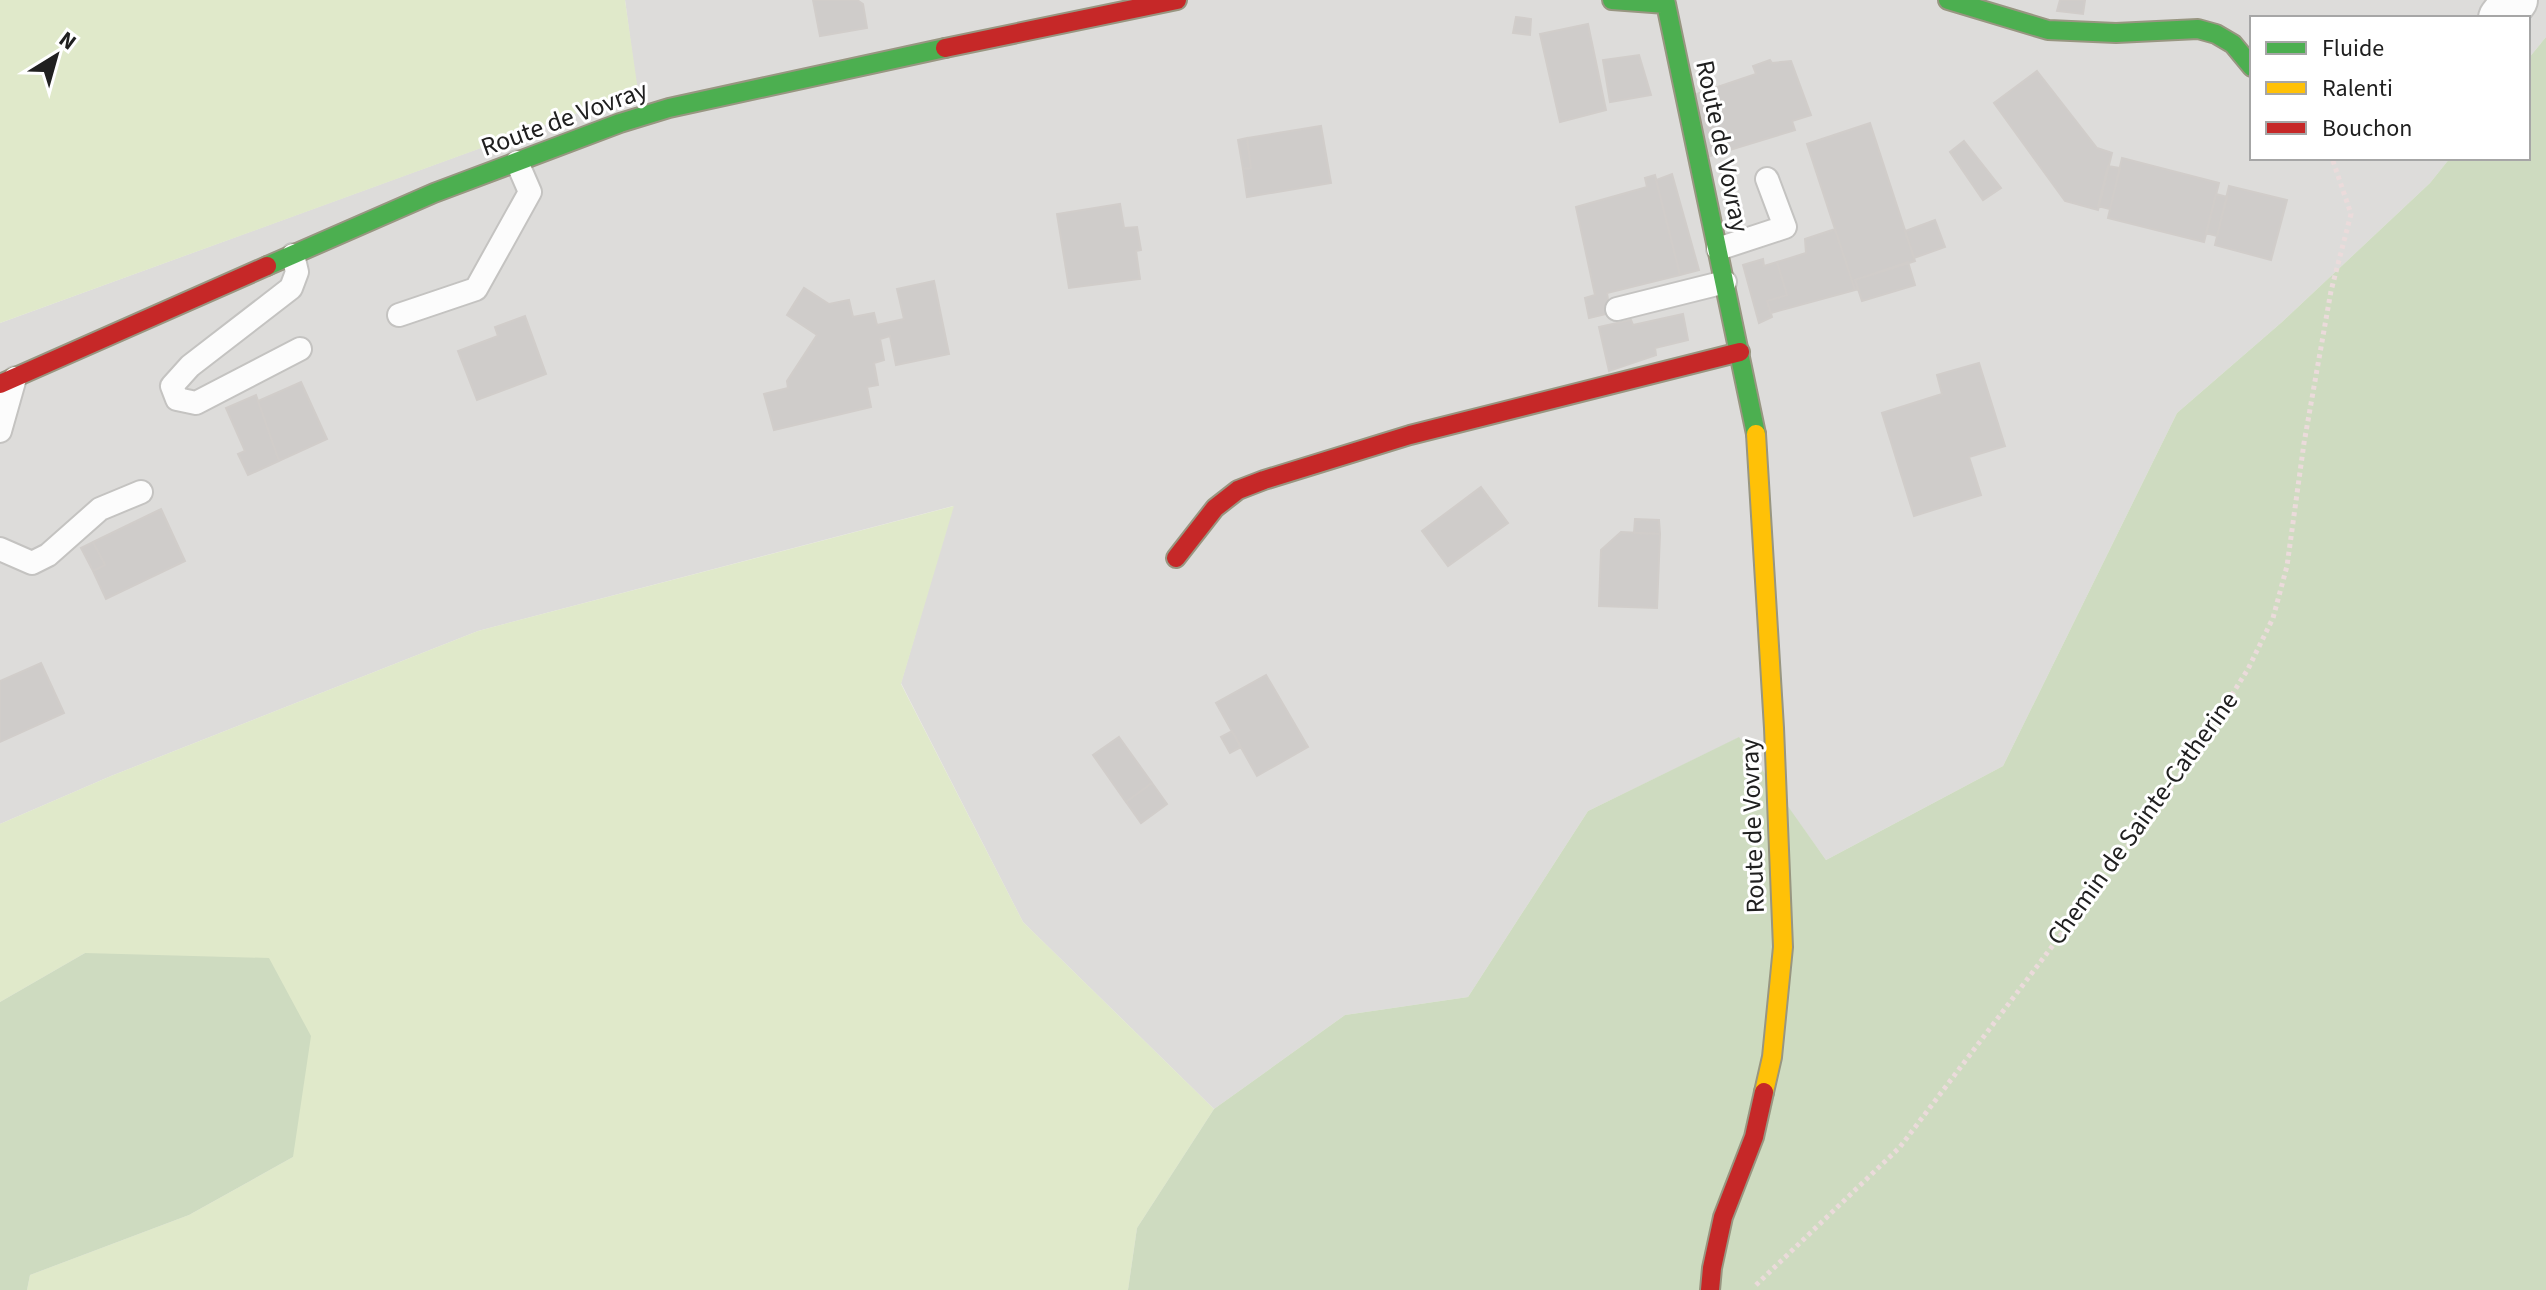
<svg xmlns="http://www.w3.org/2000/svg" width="2546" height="1290" font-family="'Source Sans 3',sans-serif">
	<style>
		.residential { fill: #dddcda }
		.grass { fill: #e0e9ca }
		.forest { fill: #cedbc0 }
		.building { fill: #cfccca; stroke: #d1cdca; stroke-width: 2 }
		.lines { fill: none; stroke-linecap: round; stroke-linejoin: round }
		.lane-casing { stroke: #c4c3c1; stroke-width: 26 }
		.street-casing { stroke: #c4c3c1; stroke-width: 48 }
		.fast-casing { stroke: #989681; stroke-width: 22 }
		.slow-casing { stroke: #989681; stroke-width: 22 }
		.jam-casing { stroke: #989681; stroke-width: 22 }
		.path { stroke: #ebdbdb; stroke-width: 5; stroke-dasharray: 4 4; stroke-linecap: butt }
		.lane { stroke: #fcfcfc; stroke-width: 22 }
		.street { stroke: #fcfcfc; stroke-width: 44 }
		.fast { stroke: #4caf50; stroke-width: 18 }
		.slow { stroke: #ffc107; stroke-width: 18 }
		.jam { stroke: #c62828; stroke-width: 18 }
		.labels { text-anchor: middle; stroke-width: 6; stroke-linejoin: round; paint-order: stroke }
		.street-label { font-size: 26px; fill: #202020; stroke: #fff }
	</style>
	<rect width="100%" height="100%" fill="#eeece9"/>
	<!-- residential -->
	<path class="residential" d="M625,0H2546V37L2528,59V18H2252V158H2450L2430,183L2282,322L2177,413L2003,766L1826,860L1738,738L1588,811L1468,997L1345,1015L1214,1109L1023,922L901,683L953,506L478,631L111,776L0,824V323L637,91Z"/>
	<!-- grass -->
	<path class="grass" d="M0,0H625L638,91L0,323Z
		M954,506L901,684L1023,922L1214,1109L1137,1228L1128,1290H27L30,1275L189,1215L293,1157L85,953L0,1002V824L111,776L478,631Z"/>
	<!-- forest -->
	<path class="forest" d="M2546,37V1290H1128L1137,1228L1214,1109L1345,1015L1468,997L1588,811L1739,737L1826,860L2003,766L2177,413L2282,322L2430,183L2450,158H2528V59Z
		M85,953L269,958L311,1036L293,1157L189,1215L30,1275L27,1290H0V1002Z"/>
	<!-- building -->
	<path class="building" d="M813,0H857L863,4L867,28L820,36Z
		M2060,0H2085L2083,14L2057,11Z
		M1516,17L1531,19L1530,35L1513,33Z
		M1588,24L1606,110L1560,122L1540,34Z
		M1639,55L1651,95L1610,102L1603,60Z
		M1770,60L1772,63L1791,61L1811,115L1792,121L1795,130L1710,156L1691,96L1756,74L1753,66Z
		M2037,71L2097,148L2112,153L2098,210L2065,201L1994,103Z
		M1870,123L1915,261L1855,280L1858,289L1855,290L1807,144Z
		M1321,126L1331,183L1247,197L1243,169L1251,168L1247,138Z
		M1247,138L1251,168L1243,169L1238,140Z
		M1964,141L2001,188L1983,200L1950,152Z
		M2122,158L2219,183L2204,242L2108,218Z
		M2108,166L2120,168L2110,209L2098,206Z
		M1672,174L1699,270L1680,275L1656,180Z
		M1655,175L1680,275L1607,293L1610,313L1589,318L1585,298L1595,295L1576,207L1647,187L1645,178Z
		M2229,186L2287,200L2271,260L2215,245Z
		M2216,194L2227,197L2217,236L2206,233Z
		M1120,204L1124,228L1137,227L1141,250L1136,251L1140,279L1069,288L1057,214Z
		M1935,220L1945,247L1914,258L1905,231Z
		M1835,229L1855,290L1771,313L1767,301L1787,295L1777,262L1806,253L1805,239Z
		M1763,259L1764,266L1777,262L1787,295L1767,301L1772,317L1759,323L1743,265Z
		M1908,262L1915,285L1862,301L1855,280Z
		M934,281L949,354L896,365L890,336L880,339L884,360L874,363L878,385L867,387L871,407L774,430L764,394L788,388L787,381L817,335L787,315L804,288L829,304L849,300L853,317L874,313L877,325L904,319L897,289Z
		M1683,314L1688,340L1655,348L1656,355L1609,371L1599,327L1631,320L1633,325Z
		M525,316L546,374L477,400L458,351L498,336L495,327Z
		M1979,363L2005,446L1969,457L1981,495L1914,516L1882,413L1942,394L1937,375Z
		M301,382L327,439L279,461L258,401Z
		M256,395L279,461L248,475L238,454L245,451L226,408Z
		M1481,487L1508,523L1448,566L1422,531Z
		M161,509L185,561L106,599L93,571L105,565L93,542Z
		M1635,519L1659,520L1660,534L1634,533Z
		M1621,532L1660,534L1657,608L1599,606L1601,550Z
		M93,542L105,565L93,571L81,548Z
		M41,663L64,713L0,742V681Z
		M1266,675L1308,747L1257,776L1216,703Z
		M1232,731L1241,747L1230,753L1221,737Z
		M1119,737L1152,783L1126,802L1093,755Z
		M1152,783L1167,804L1141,823L1126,802Z"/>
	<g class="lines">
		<!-- lane casing -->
		<g class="lane-casing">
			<path id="lane" d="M1718,249L1785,227L1767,179
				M293,255L297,272L291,288L190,366L172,386L177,399L196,403L300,349
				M1617,309L1725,282
				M399,315L476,289L530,192L517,162
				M0,431L15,378
				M0,549L32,563L48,555L100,509L141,492"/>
		</g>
		<!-- street casing -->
		<g class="street-casing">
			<path id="street" d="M2501,18L2515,0"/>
		</g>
		<!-- fast casing -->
		<g class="fast-casing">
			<path id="fast" d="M1612,0L1666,4L1756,434
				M1948,0L2048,30L2116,33L2198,29L2216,34L2233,44L2252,67
				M267,266L434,193L620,123L669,108L945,48"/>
		</g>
		<!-- slow casing -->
		<g class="slow-casing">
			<path id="slow" d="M1756,434L1774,728L1783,947L1772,1057L1764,1092"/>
		</g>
		<!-- jam casing -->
		<g class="jam-casing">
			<path id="jam" d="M945,48L1177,0
				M0,384L267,266
				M1176,558L1215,508L1238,490L1264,480L1410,435L1740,352
				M1710,1290L1712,1268L1723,1217L1754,1137L1764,1092"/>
		</g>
		<!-- path -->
		<path class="path" d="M1756,1285L1900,1147L2148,820L2198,749L2248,669L2273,618L2287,566L2304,443L2331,291L2351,214L2332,158"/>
		<!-- lane -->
		<use href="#lane" class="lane"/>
		<!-- street -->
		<use href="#street" class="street"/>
		<!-- fast -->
		<use href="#fast" class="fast"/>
		<!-- slow -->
		<use href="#slow" class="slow"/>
		<!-- jam -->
		<use href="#jam" class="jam"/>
	</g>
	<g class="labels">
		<!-- street labels -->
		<g class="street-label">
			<text transform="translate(564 118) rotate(-20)" y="9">Route de Vovray</text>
			<text transform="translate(1723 146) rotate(78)" y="9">Route de Vovray</text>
			<text transform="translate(2142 818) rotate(-54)" y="9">Chemin de Sainte-Catherine</text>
			<text transform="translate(1752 826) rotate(-92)" y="9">Route de Vovray</text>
		</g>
	</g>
	<!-- legend -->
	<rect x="2250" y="16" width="280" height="144" fill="#ffffff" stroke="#a6a6a6" stroke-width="2"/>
	<rect x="2266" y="42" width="40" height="12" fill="#4caf50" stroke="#a6a6a6" stroke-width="2"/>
	<text x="2322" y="56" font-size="24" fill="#202020">Fluide</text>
	<rect x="2266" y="82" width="40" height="12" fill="#ffc107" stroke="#a6a6a6" stroke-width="2"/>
	<text x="2322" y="96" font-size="24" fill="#202020">Ralenti</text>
	<rect x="2266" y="122" width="40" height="12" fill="#c62828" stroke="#a6a6a6" stroke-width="2"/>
	<text x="2322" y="136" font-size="24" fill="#202020">Bouchon</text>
	<!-- north arrow -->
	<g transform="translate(56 56) rotate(37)" stroke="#ffffff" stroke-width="6" paint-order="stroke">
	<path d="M0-6L14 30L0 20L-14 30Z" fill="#202020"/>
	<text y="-12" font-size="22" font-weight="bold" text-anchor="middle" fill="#202020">N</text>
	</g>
</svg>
